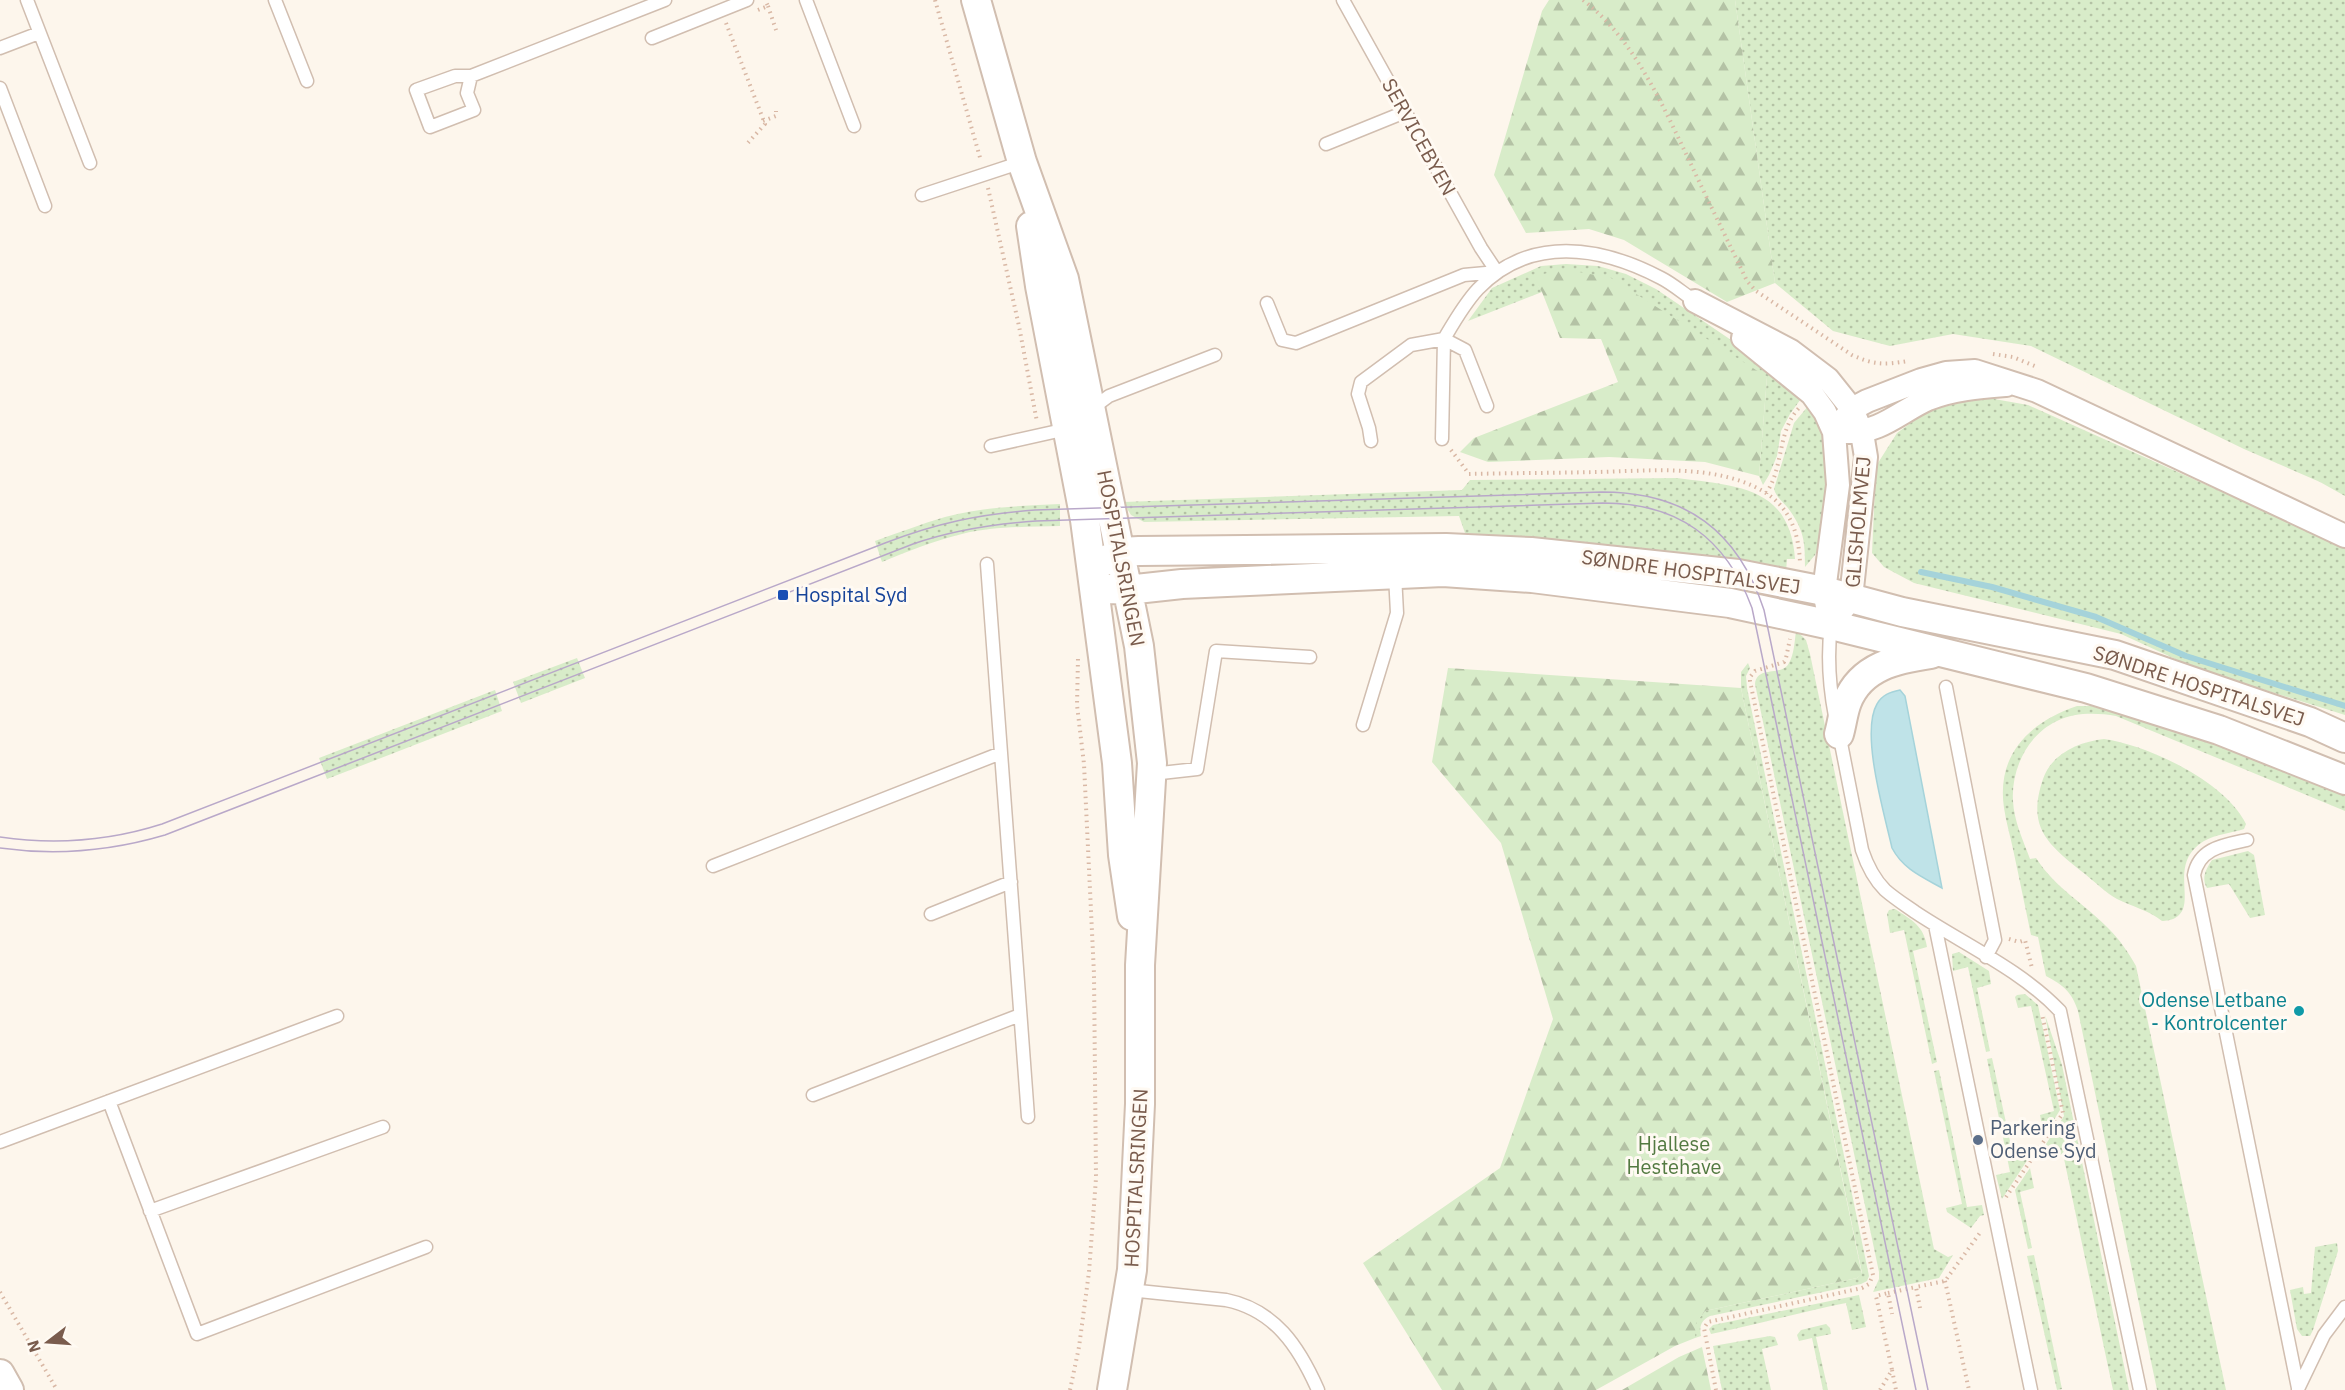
<svg xmlns="http://www.w3.org/2000/svg" width="2345" height="1390" font-family="'IBM Plex Sans',sans-serif">
	<style>
		.green { fill: url(#green-dots) }
		.forest { fill: url(#forest-firs) }
		.water { fill: #bfe3e8; stroke: #a5d3da; stroke-width: 1.5 }
		.lines { fill: none; stroke-linecap: round; stroke-linejoin: round }
		.stream { stroke: #a5d3da; stroke-width: 6 }
		.service-casing { stroke: #d1beb0; stroke-width: 15 }
		.minor-casing { stroke: #d1beb0; stroke-width: 26 }
		.tertiary-casing { stroke: #d1beb0; stroke-width: 32 }
		.path { stroke: #d9b8a5; stroke-width: 4; stroke-dasharray: 1.5 4.5; stroke-linecap: butt }
		.service { stroke: #fff; stroke-width: 12 }
		.minor { stroke: #fff; stroke-width: 22 }
		.tertiary { stroke: #fff; stroke-width: 28 }
		.tram { stroke: #b9a8c9; stroke-width: 1.5 }
		.transit-dot { fill: #1a4fb4; stroke: #fffaf3; stroke-width: 2 }
		.culture-dot { fill: #0f9aa8; stroke: #fffaf3; stroke-width: 2 }
		.service-dot { fill: #5c6f8a; stroke: #fffaf3; stroke-width: 2 }
		.labels { text-anchor: middle; stroke-width: 6; stroke-linejoin: round; paint-order: stroke }
		.street-label { font-size: 20px; fill: #7a5c4d; stroke: #fffaf3 }
		.transit-label { font-size: 20px; fill: #164399; stroke: #fffaf3; text-anchor: start }
		.culture-label { font-size: 20px; fill: #0d838f; stroke: #fffaf3; text-anchor: end }
		.service-label { font-size: 20px; fill: #4e5e75; stroke: #fffaf3; text-anchor: start }
		.park-label { font-size: 20px; fill: #537a41; stroke: #fffaf3 }
	</style>
	<defs>
		<pattern id="green-dots" width="8" height="8" patternUnits="userSpaceOnUse" patternTransform="scale(1.5)"><rect width="8" height="8" fill="#d8ecc9"/><path d="M2 2h.1M6 6h.1" fill="none" stroke="#b4c2a5" stroke-width="1.8" stroke-linecap="round"/></pattern>
		<pattern id="forest-firs" width="22" height="20" patternUnits="userSpaceOnUse" patternTransform="scale(1.5)"><rect width="22" height="20" fill="#d8ecc9"/><path d="M5 1l3.5 6h-7zM16 11l3.5 6h-7z" fill="#b4c2a5"/></pattern>
	</defs>
	<rect width="100%" height="100%" fill="#fdf6ec"/>
	<!-- green -->
	<path class="green" d="M1735,0H2345V496L2320,482L2244,449L2031,346L1953,334L1890,346L1833,331L1775,283Z
		M1566,264L1598,266L1626,274L1656,289L1781,374L1803,396L1790,414L1781,431L1777,456L1769,475L1763,485L1759,476L1767,377L1533,277L1542,292L1468,321L1492,288L1541,266Z
		M1983,397L2028,405L2345,547V715L2195,668L2121,634L1914,583L1884,567L1872,553L1876,466L1897,433L1927,411Z
		M1809,405L1823,437L1828,475L1820,542L1815,555L1805,567C1805,541 1804,530 1788,508C1783,502 1776,497 1774,489L1794,423Z
		M1677,478C1735,486 1790,485 1795,559H1787L1786,572L1634,548L1465,533L1459,516L1144,522L1131,515L1123,502L1462,490L1470,480Z
		M1060,504V526C1028,527 994,526 962,534C934,541 908,551 882,562L875,541C898,533 921,524 945,517C982,507 1021,506 1060,504Z
		M1796,630L1806,640L1810,654L1934,1249L1948,1257L1953,1255L1939,1278L1873,1292L1879,1279V1272L1755,684C1757,665 1782,677 1789,663C1794,655 1795,639 1796,630Z
		M577,658L585,678L521,703L513,682Z
		M1748,663L1750,668L1746,676L1747,688L1869,1276L1867,1281L1861,1284L1710,1316C1701,1320 1699,1327 1701,1336L1695,1338V1323L1705,1311L1857,1278L1862,1273L1741,688V672Z
		M495,690L502,711L327,779L319,758Z
		M2077,706H2091L2116,713L2119,708L2345,787V811L2116,716C2097,713 2076,712 2057,721C2027,735 2011,770 2013,801C2014,821 2023,840 2030,859L2036,858C2056,889 2084,903 2109,929C2120,940 2128,952 2136,966L2226,1390H2157L2078,1011C2072,992 2063,985 2046,976L2038,937L2031,935C2025,906 2019,877 2013,849C2010,835 2006,822 2004,808C1996,754 2030,722 2077,706Z
		M2104,739C2148,745 2226,782 2246,824L2244,829C2232,833 2216,834 2204,841C2166,864 2199,905 2175,918C2172,920 2166,921 2162,921C2148,910 2133,907 2117,899C2106,893 2095,882 2085,874C2049,845 2026,829 2043,779C2052,753 2079,742 2104,739Z
		M2248,851L2254,855L2265,915L2250,918L2229,884L2207,888C2201,878 2206,869 2212,860Z
		M1895,909C1912,920 1924,926 1927,947L1913,951L1937,1062L1932,1064L1904,930L1890,933L1887,914L1889,910Z
		M1959,952L1989,971L1991,984L1977,988L1990,1051L1986,1052L1968,967L1953,971L1952,954Z
		M2025,994L2038,1005L2060,1110L2044,1136L2040,1115L2054,1111L2031,1006L2018,1008L2015,997L2017,995Z
		M2045,1015L2062,1065L2129,1390H2113L2063,1154L2049,1158L2046,1144L2064,1116Z
		M1992,1058L2013,1155L2027,1153L2028,1159L2002,1199L1996,1175L2010,1172L1987,1059Z
		M1939,1070L1967,1207L1982,1205L1984,1215L1980,1216L1971,1228L1947,1212L1946,1208L1962,1204L1934,1071Z
		M2030,1168L2034,1188L2020,1192L2032,1248L2028,1249L2015,1190Z
		M2337,1243L2338,1251L2313,1330L2310,1336H2302L2297,1329L2290,1290L2303,1287L2304,1294L2311,1293L2315,1247Z
		M2034,1255L2062,1389L2057,1390L2027,1256Z
		M1859,1295L1866,1327L1852,1330L1846,1303C1800,1312 1756,1325 1711,1334L1709,1329L1713,1325Z
		M1826,1324L1830,1328L1831,1334L1816,1337L1828,1390H1823L1812,1338L1799,1341L1797,1335L1801,1330Z
		M1770,1336L1775,1337L1778,1345L1762,1349L1771,1390H1722L1713,1346Z"/>
	<!-- forest -->
	<path class="forest" d="M1549,0H1735L1775,283L1727,302L1624,240L1589,229L1526,233L1494,175L1542,11Z
		M1563,269L1611,278L1767,377L1759,476L1705,462L1609,457L1488,462L1460,452L1474,438L1618,382L1601,339L1560,338L1542,292L1532,277Z
		M1448,668L1741,688L1861,1270L1862,1274L1857,1278L1705,1311L1696,1323L1695,1338L1675,1346L1596,1390H1442L1363,1263L1500,1168L1553,1019L1501,843L1432,762Z
		M1702,1347L1711,1390H1622L1679,1357Z"/>
	<!-- water -->
	<path class="water" d="M1900,690L1905,696L1942,888C1922,877 1903,869 1892,848C1885,816 1860,733 1877,704C1882,695 1890,692 1900,690Z"/>
	<g class="lines">
		<!-- stream -->
		<path class="stream" d="M1921,572L1992,587L2096,617L2186,656L2345,706"/>
		<!-- service casing -->
		<g class="service-casing">
			<path id="service" d="M27,0L90,163
				M275,0L307,81
				M806,0L854,126
				M652,38L747,0
				M0,48L39,33
				M471,76L467,93L474,110L430,127L416,90L455,76H471L665,0
				M0,88L45,206
				M1326,144L1405,112
				M922,195L1022,162
				M1267,303L1282,340L1296,343L1464,275L1497,272L1481,248L1343,0
				M1444,339C1454,322 1464,304 1478,289C1530,235 1600,246 1661,278C1673,284 1684,294 1695,301
				M1090,410L1109,396L1215,355
				M1442,439L1444,339
				M1371,441L1369,428L1358,394L1361,382L1411,345L1444,339L1465,350L1487,406
				M991,446L1067,429
				M987,564L1028,1117
				M1831,625C1827,657 1829,685 1835,716
				M1946,687L1995,940L1986,957
				M1363,725L1397,613L1395,575
				M1839,733L1862,850C1867,865 1874,879 1885,890C1894,898 1905,905 1915,912C1963,944 2020,969 2060,1011L2140,1390
				M1152,774L1197,769L1216,651L1310,657
				M2247,840C2224,845 2199,848 2194,875L2298,1388
				M713,866L1001,753
				M931,914L1011,882
				M1935,925L2031,1390
				M813,1095L1020,1015
				M109,1101L197,1334L426,1247
				M0,1142L337,1016
				M150,1211L383,1127
				M1129,1290L1226,1300C1275,1310 1299,1347 1318,1390
				M2298,1389L2324,1335L2345,1307"/>
		</g>
		<!-- minor casing -->
		<g class="minor-casing">
			<path id="minor" d="M1695,301L1791,351L1828,379L1852,409L1862,433L1866,457L1851,598L1831,625
				M1743,338L1812,394L1825,412L1834,432L1838,485L1824,591L1827,606
				M1834,432L1852,409L1867,401L1921,380L1946,373L1975,371L2037,391L2345,536
				M1848,432C1880,433 1901,411 1928,399C1953,389 1980,387 2006,385"/>
		</g>
		<!-- tertiary casing -->
		<g class="tertiary-casing">
			<path id="tertiary" d="M976,0L1022,162L1064,279L1139,646L1152,763L1140,965V1104L1132,1270L1112,1390
				M1031,226L1040,286L1085,520L1117,763L1123,855L1132,916
				M1092,568L1121,552L1139,551L1446,548L1531,552L1738,574L1824,591L1902,612L2115,655L2310,722L2345,738
				M1094,588L1127,590L1182,584L1443,572L1532,578L1730,603L1831,625L2086,688L2219,730L2345,780
				M1839,734C1842,724 1843,712 1847,702C1861,666 1897,659 1931,654
				M0,1374L9,1390"/>
		</g>
		<!-- path -->
		<path class="path" d="M935,0L981,161
			M1583,0C1634,39 1662,104 1689,160C1708,201 1728,241 1747,281L1756,291L1852,355C1874,365 1884,365 1908,361
			M768,6L777,33
			M758,10L768,6L765,0
			M726,23L765,124L746,145
			M763,121L776,116V111
			M988,188L1019,326L1037,422
			M1993,354L2013,357L2037,367
			M1451,450L1469,474C1511,473 1554,473 1596,472C1650,471 1718,463 1766,493C1791,509 1799,535 1800,563
			M1766,493C1784,468 1777,431 1799,408
			M2009,939L2019,942L2025,940L2032,968
			M2006,1197L2063,1113L2042,1014
			M1945,1281L1969,1390
			M0,1292L57,1390
			M1888,1293L1916,1287
			M1920,1308L1916,1287L1945,1281L1982,1230
			M1892,1370L1896,1390
			M1070,1390L1079,1347L1089,1272L1096,1178L1094,974L1084,764L1077,705L1078,658
			M1716,1390L1704,1328L1708,1322L1862,1288L1869,1284L1873,1275L1750,681V677L1755,671L1784,662L1786,658L1790,639
			M1880,1390L1892,1370L1876,1296L1888,1293L1892,1314"/>
		<!-- service -->
		<use href="#service" class="service"/>
		<!-- minor -->
		<use href="#minor" class="minor"/>
		<!-- tertiary -->
		<use href="#tertiary" class="tertiary"/>
		<!-- tram -->
		<path class="tram" d="M0,837C55,845 109,841 162,824L885,543C937,523 980,514 1035,510L1602,492C1686,492 1738,531 1764,610L1928,1390
			M0,848C57,856 111,851 165,835L913,544C953,530 993,524 1036,521L1603,503C1678,503 1726,538 1752,608L1916,1390"/>
	</g>
	<!-- markers -->
	<rect class="transit-dot" x="777" y="589" width="12" height="12" rx="3"/>
	<circle class="culture-dot" cx="2299" cy="1011" r="6"/>
	<circle class="service-dot" cx="1978" cy="1140" r="6"/>
	<g class="labels">
		<!-- street labels -->
		<g class="street-label">
			<text transform="translate(1419 137) rotate(61)" y="7">SERVICEBYEN</text>
			<text transform="translate(1858 522) rotate(-85)" y="7">GLISHOLMVEJ</text>
			<text transform="translate(1121 558) rotate(79)" y="7">HOSPITALSRINGEN</text>
			<text transform="translate(1691 572) rotate(8)" y="7">SØNDRE HOSPITALSVEJ</text>
			<text transform="translate(2199 686) rotate(18)" y="7">SØNDRE HOSPITALSVEJ</text>
			<text transform="translate(1136 1178) rotate(-87)" y="7">HOSPITALSRINGEN</text>
		</g>
		<!-- transit labels -->
		<g class="transit-label">
			<text x="795" y="602">Hospital Syd</text>
		</g>
		<!-- culture labels -->
		<g class="culture-label">
			<text x="2287" y="1007">Odense Letbane<tspan x="2287" dy="23">- Kontrolcenter</tspan></text>
		</g>
		<!-- service labels -->
		<g class="service-label">
			<text x="1990" y="1135">Parkering<tspan x="1990" dy="23">Odense Syd</tspan></text>
		</g>
		<!-- park labels -->
		<g class="park-label">
			<text x="1674" y="1151">Hjallese<tspan x="1674" dy="23">Hestehave</tspan></text>
		</g>
	</g>
	<!-- north arrow -->
	<g transform="translate(48 1342) rotate(253)" stroke="#fffaf3" stroke-width="4.5" paint-order="stroke">
	<path d="M0-4.5L10 22L0 15L-10 22Z" fill="#7a5c4d"/>
	<text y="-9" font-size="16" font-weight="bold" text-anchor="middle" fill="#7a5c4d">N</text>
	</g>
</svg>
